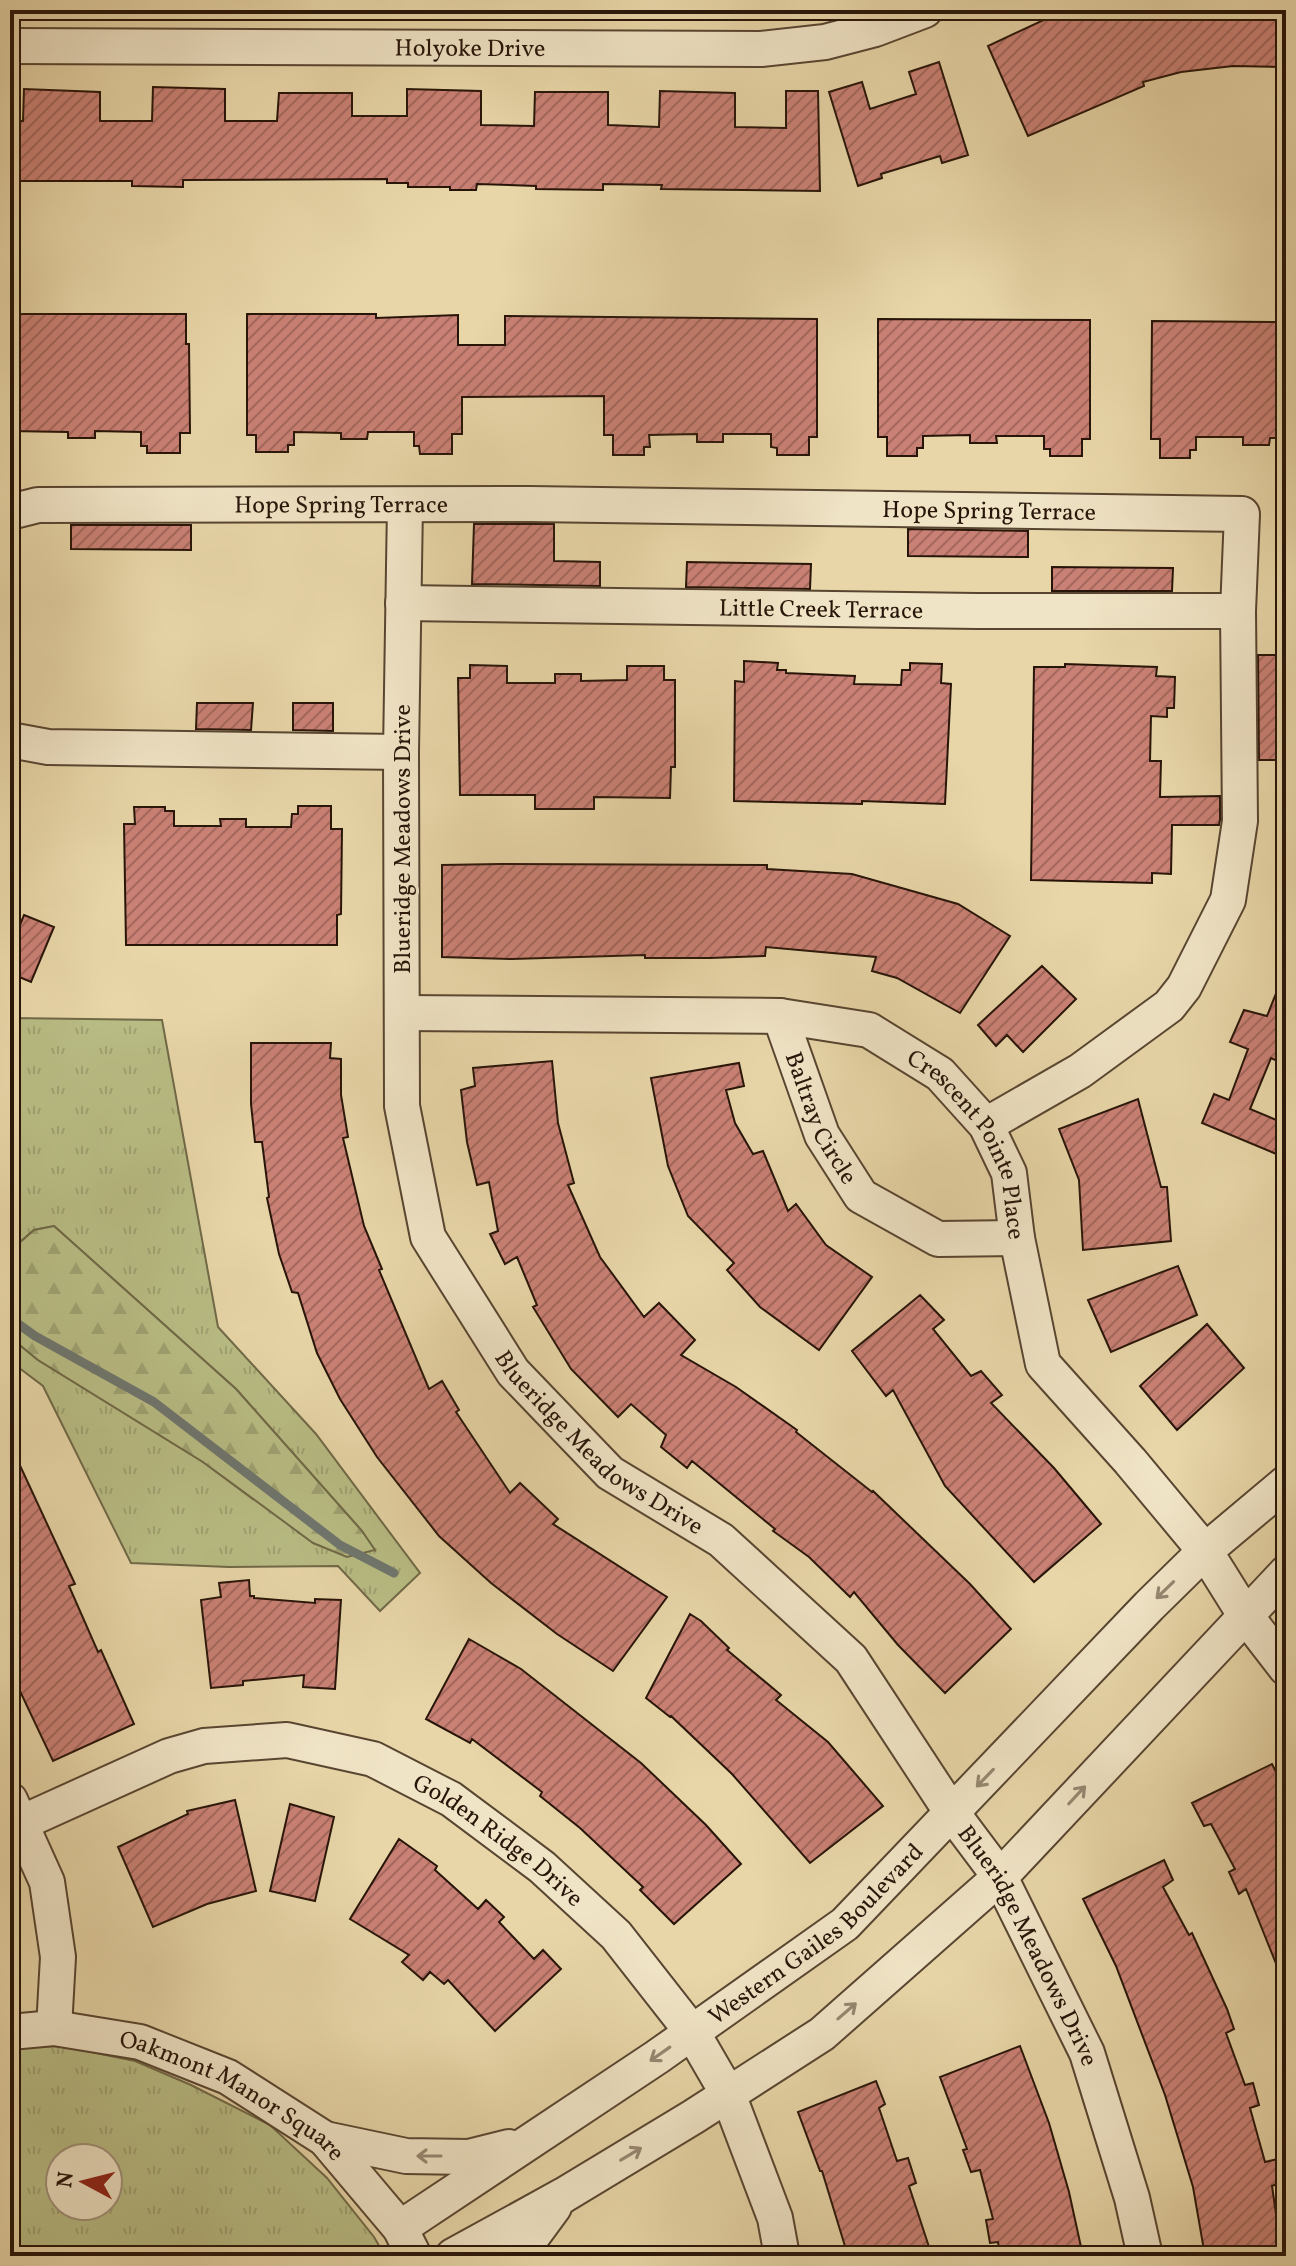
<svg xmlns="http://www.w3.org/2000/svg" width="1296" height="2266" font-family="Vollkorn,serif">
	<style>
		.grass { fill: url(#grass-tufts); stroke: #706947; stroke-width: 2; fill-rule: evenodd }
		.forest { fill: url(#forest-firs); stroke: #706947; stroke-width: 2 }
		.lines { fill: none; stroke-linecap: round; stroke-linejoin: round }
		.stream { stroke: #6e766f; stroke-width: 9 }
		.building { fill: url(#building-hatch); stroke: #281509; stroke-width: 2 }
		.minor-casing { stroke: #584531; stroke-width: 38 }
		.minor { stroke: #f0e4c6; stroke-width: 34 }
		.oneway { stroke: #968771 }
		.labels { text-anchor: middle; stroke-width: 6; stroke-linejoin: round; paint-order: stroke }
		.street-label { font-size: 24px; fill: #281509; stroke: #f0e4c6 }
	</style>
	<defs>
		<pattern id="grass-tufts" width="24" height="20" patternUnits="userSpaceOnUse" patternTransform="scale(2)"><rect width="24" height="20" fill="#b9bd85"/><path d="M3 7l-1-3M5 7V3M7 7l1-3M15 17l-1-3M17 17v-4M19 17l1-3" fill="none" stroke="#9fa272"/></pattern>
		<pattern id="forest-firs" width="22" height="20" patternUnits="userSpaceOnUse" patternTransform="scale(2)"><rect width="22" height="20" fill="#b9bd85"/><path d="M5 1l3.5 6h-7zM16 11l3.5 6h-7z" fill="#9fa272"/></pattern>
		<pattern id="building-hatch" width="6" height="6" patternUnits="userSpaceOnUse" patternTransform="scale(2)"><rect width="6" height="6" fill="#ca8175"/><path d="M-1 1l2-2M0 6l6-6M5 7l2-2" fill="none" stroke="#a4685e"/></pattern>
	</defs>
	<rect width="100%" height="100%" fill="#e8d6a8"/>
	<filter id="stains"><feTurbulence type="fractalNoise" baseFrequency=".0025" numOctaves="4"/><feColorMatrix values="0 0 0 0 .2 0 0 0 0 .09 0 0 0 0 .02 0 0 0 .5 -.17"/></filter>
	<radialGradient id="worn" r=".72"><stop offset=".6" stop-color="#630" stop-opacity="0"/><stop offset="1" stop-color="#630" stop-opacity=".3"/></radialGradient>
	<!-- grass -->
	<path class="grass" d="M10,1018L162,1020L218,1327L316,1434L420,1573L380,1611L338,1566L229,1567L131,1563L43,1386L10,1361V1337L38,1360L203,1462L253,1499L374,1550L362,1531L236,1389L54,1226L34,1230L10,1251Z
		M62,2046L135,2061L191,2085L270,2125L327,2178L374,2237L385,2256H10V2047ZM60,2158H108V2206H60Z"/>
	<!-- forest -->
	<path class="forest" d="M54,1226L236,1389L362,1531L375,1550L347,1557L313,1543L203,1462L38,1360L10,1337V1251L34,1230Z"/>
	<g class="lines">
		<!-- stream -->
		<path class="stream" d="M10,1318L35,1336L154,1402L340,1545L394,1573"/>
	</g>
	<!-- building -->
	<path class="building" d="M1065,10H1285L1284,67L1233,66L1181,72L1143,82L1144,86L1028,136L988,46Z
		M939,62L968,155L942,163L940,156L881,174L882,178L858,186L829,92L862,82L870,109L916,94L909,72Z
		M153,87L225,89V121H277L279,93H352V116H407V89L481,91V125L534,126L535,92H608V125L659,127L660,91L735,93V127L786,128V91H818L820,191L661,189L662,185L603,184V190L536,189V186L477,184L476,190H450V187H408V183H387V179L183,180V187L132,186V181H10V121H23L24,89L100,92V121H152Z
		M10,314H186V344H189L190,433H180V453H147V446H141V432L95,431V438H68V432L10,431Z
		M247,314H376V318L458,315V345H505V316L817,319V437H809V455H777V448L771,447V434H723V442H697V434L649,435L650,447H644V455H613V435H604V396L462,397V434H452V454H420L419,446H414V432H368L367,439H341V433L294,432V445H288V452H256V435H247Z
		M878,319L1090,320V439H1082V456H1050V449H1044V436H996L997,443H970V435L923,436V448H917V456H887V437H878Z
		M1152,321L1286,322V434H1282V438H1270L1269,445H1243V437H1196V450H1190V458H1160V439H1151Z
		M474,524H554V561L600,562V586L472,584Z
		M71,525H191V550L71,549Z
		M908,529L1028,531V557L908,556Z
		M687,562L811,564L810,589L686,587Z
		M1052,567L1173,568L1172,591H1052Z
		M1258,655H1281L1282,760H1259Z
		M744,661L778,663L777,670H786V673L855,676L854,684L901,685L902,670H910V663L942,664L941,683L951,684L945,804L862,801V804L734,801L735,681L744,682Z
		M1065,664L1157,667L1156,676L1175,677L1174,708H1167V717L1151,716L1150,761H1161L1160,797L1220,796V820L1219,825H1172L1171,874L1152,873V883L1031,880L1034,667H1065Z
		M470,665L507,666V683H555V674H581V681L627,680V666H664V680H675V767H671L670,798L594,797V809H535V795H460L458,678H470Z
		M197,703H253L251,730L196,729Z
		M293,703H333V731L293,730Z
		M298,806H331V829H342L341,914L337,915V945H126L124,824H135L134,807H165V811H174V826H221L220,819H246V827H291L292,814H298Z
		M500,864L767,865V869L852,874L958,904L1010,936L960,1013L897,978L872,971L876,957L766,947L765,956L710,958H645V955L512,959L442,957V865Z
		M24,915L54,927L31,982L10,973V949Z
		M1042,966L1076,999L1023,1052L1007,1035L996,1046L978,1025Z
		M1285,971L1286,1065L1271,1058L1250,1109L1286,1124V1158L1202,1123L1214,1094L1229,1100L1248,1049L1230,1042L1244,1010L1267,1016Z
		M251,1043H331L330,1058L341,1059V1095L348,1137L343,1138L364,1226L382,1269L379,1270L429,1389L442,1381L459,1410L456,1412L510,1493L520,1483L558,1519L553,1524L667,1597L613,1671L557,1634L491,1583L439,1536L377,1457L340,1399L317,1353L298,1293L292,1292L279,1254L267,1198L269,1197L262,1142H255L251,1104Z
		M552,1061L558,1123L574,1183L568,1185L600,1257L644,1317L659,1303L695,1340L681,1355L736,1387L797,1430L796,1432L872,1492L873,1491L970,1584L1011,1629L945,1693L898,1645L854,1592L850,1597L809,1557L773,1531L775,1529L692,1461L687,1468L661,1447L666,1435L631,1404L618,1417L571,1369L533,1307L537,1305L517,1257L505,1264L490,1234L498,1231L489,1182L477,1185L467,1142L461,1090L475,1086L473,1068Z
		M739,1063L744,1086L726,1090L735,1123L753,1154L763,1151L788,1211L796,1204L826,1245L872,1277L819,1350L760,1307L727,1270L734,1263L688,1216L668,1166L651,1078Z
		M1138,1099L1161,1187H1167L1171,1241L1083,1250L1079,1180L1059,1129Z
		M1178,1266L1197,1315L1111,1352L1088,1300Z
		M920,1295L944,1320L933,1329L971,1376L981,1371L1002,1395L991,1403L1054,1468L1101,1524L1034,1582L945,1486L893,1390L886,1396L852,1351Z
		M1207,1324L1244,1368L1177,1430L1140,1386Z
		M10,1444L75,1584L69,1586L98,1652L101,1650L134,1724L53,1761L10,1670Z
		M249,1580L250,1596H254V1598L315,1603V1599L341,1600L335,1689L303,1687L304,1675L243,1681V1685L211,1688L201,1600L221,1597L219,1583Z
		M690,1614L701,1621L729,1648L727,1650L781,1695L776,1700L828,1742L883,1806L810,1863L732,1774L671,1716L670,1717L646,1698Z
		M469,1639L521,1669L641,1763L706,1825L741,1864L674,1924L640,1890L643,1887L580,1828L540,1796L542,1792L472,1739L470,1743L426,1719Z
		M1272,1764L1286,1792L1285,1986L1246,1889L1239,1894L1229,1872L1235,1869L1211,1824L1204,1826L1192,1803Z
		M235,1800L256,1891L207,1904L153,1927L118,1847L188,1814L187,1811Z
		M290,1804L334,1817L315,1901L270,1891Z
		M399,1839L437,1866L435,1870L478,1909L486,1900L504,1917L499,1922L534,1959L543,1950L561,1969L495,2031L448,1980L444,1984L430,1972L423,1980L402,1962L409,1955L350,1919Z
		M1164,1860L1173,1880L1163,1887L1189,1935L1192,1933L1227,2009L1234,2029L1226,2033L1245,2085L1253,2083L1259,2105L1250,2108L1265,2162L1278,2159L1282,2182L1272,2186L1282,2256H1205L1193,2187L1165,2095L1116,1966L1083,1899Z
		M1020,2046L1049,2123L1069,2192L1083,2256H1000L998,2242L990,2243L986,2220L993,2219L980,2170L971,2172L963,2150L967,2149L940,2077Z
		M876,2081L885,2104L879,2108L897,2161L908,2158L916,2183L909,2186L932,2256H848L822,2171H820L798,2112Z"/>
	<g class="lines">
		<!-- minor casing -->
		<g class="minor-casing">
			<g id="minor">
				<path id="s1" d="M10,46L761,49L825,42L875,29L925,10"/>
				<path id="s2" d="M405,505L401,752L402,1106L428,1237L513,1372L610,1473L721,1540L851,1659L952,1813L1000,1877L1087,2053L1132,2198L1145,2256"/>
				<path id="s3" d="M10,512L38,505L530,504L1242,514L1238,611L1240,821L1228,900L1184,987L1169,1006L1080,1071L986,1125"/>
				<path id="s4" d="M403,603L977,611H1238"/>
				<path d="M10,740L48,747L401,752"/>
				<path id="s5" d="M402,1013L780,1016L869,1030L940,1074L986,1125L1009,1173L1017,1238L1043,1364L1130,1461L1205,1551L1245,1615L1286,1668"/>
				<path id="s6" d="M780,1016L822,1135L861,1196L938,1239L1017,1238"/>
				<path d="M10,1800L47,1882L58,1957L54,2028"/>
				<path id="s7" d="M21,1823L169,1756L204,1746L287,1740L373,1759L451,1799L542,1867L616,1935L692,2032L728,2094L775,2218L782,2256"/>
				<path id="s8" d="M10,2032L54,2028L140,2042L228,2077L325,2139L400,2228L414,2256"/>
				<path d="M325,2139L406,2156L469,2157L509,2147"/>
				<path id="s9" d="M400,2228L657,2057L845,1924L1149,1606L1205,1551L1286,1483"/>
				<path d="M453,2256L564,2195L693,2117L822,2034L1000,1877L1286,1573"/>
				<path d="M518,2256L554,2207"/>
			</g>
		</g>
		<!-- minor -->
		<use href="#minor" class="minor"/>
	</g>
	<!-- one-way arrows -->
	<defs><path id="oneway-shaft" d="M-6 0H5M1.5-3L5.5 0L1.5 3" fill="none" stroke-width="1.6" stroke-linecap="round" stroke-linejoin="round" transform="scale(2)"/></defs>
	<g class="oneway">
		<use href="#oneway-shaft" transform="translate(1165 1590) rotate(136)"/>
		<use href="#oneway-shaft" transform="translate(985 1778) rotate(134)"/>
		<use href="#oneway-shaft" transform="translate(1077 1795) rotate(-47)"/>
		<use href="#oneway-shaft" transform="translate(847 2011) rotate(-41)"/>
		<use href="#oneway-shaft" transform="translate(660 2054) rotate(145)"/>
		<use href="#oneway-shaft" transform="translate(631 2154) rotate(-31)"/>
		<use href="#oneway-shaft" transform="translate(429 2156) rotate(-180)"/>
	</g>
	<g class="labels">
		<!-- street labels -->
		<g class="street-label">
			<text dy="8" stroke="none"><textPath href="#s1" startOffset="460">Holyoke Drive</textPath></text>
			<text dy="8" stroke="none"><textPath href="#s3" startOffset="332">Hope Spring Terrace</textPath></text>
			<text dy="8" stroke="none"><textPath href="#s3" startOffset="980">Hope Spring Terrace</textPath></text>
			<text dy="8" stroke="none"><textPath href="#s4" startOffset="418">Little Creek Terrace</textPath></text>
			<text transform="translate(402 839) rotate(-90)" y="8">Blueridge Meadows Drive</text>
			<text dy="8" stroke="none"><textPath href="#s6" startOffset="110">Baltray Circle</textPath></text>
			<text dy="8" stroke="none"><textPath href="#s5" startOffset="628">Crescent Pointe Place</textPath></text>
			<text dy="8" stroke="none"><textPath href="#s2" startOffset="1006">Blueridge Meadows Drive</textPath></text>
			<text dy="8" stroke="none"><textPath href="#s7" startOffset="520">Golden Ridge Drive</textPath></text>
			<text dy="8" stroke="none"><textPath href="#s9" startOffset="510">Western Gailes Boulevard</textPath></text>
			<text dy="8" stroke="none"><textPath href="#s2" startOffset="1678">Blueridge Meadows Drive</textPath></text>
			<text dy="8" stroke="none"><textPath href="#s8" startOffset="238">Oakmont Manor Square</textPath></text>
		</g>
	</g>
	<!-- margin -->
	<rect width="1296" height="2266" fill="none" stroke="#e8d6a8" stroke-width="40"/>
	<rect x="12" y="12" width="1272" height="2242" fill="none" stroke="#281509" stroke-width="4"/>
	<rect x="20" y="20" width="1256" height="2226" fill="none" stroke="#281509" stroke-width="2"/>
	<!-- north arrow -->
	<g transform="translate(84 2182) rotate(277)"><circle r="38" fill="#f0e4c6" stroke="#a0917a" stroke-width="2"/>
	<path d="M0-6L14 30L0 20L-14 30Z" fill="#8f2418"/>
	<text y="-12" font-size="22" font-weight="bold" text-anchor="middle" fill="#281509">N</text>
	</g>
	<rect width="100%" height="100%" filter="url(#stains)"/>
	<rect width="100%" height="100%" fill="url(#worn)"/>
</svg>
